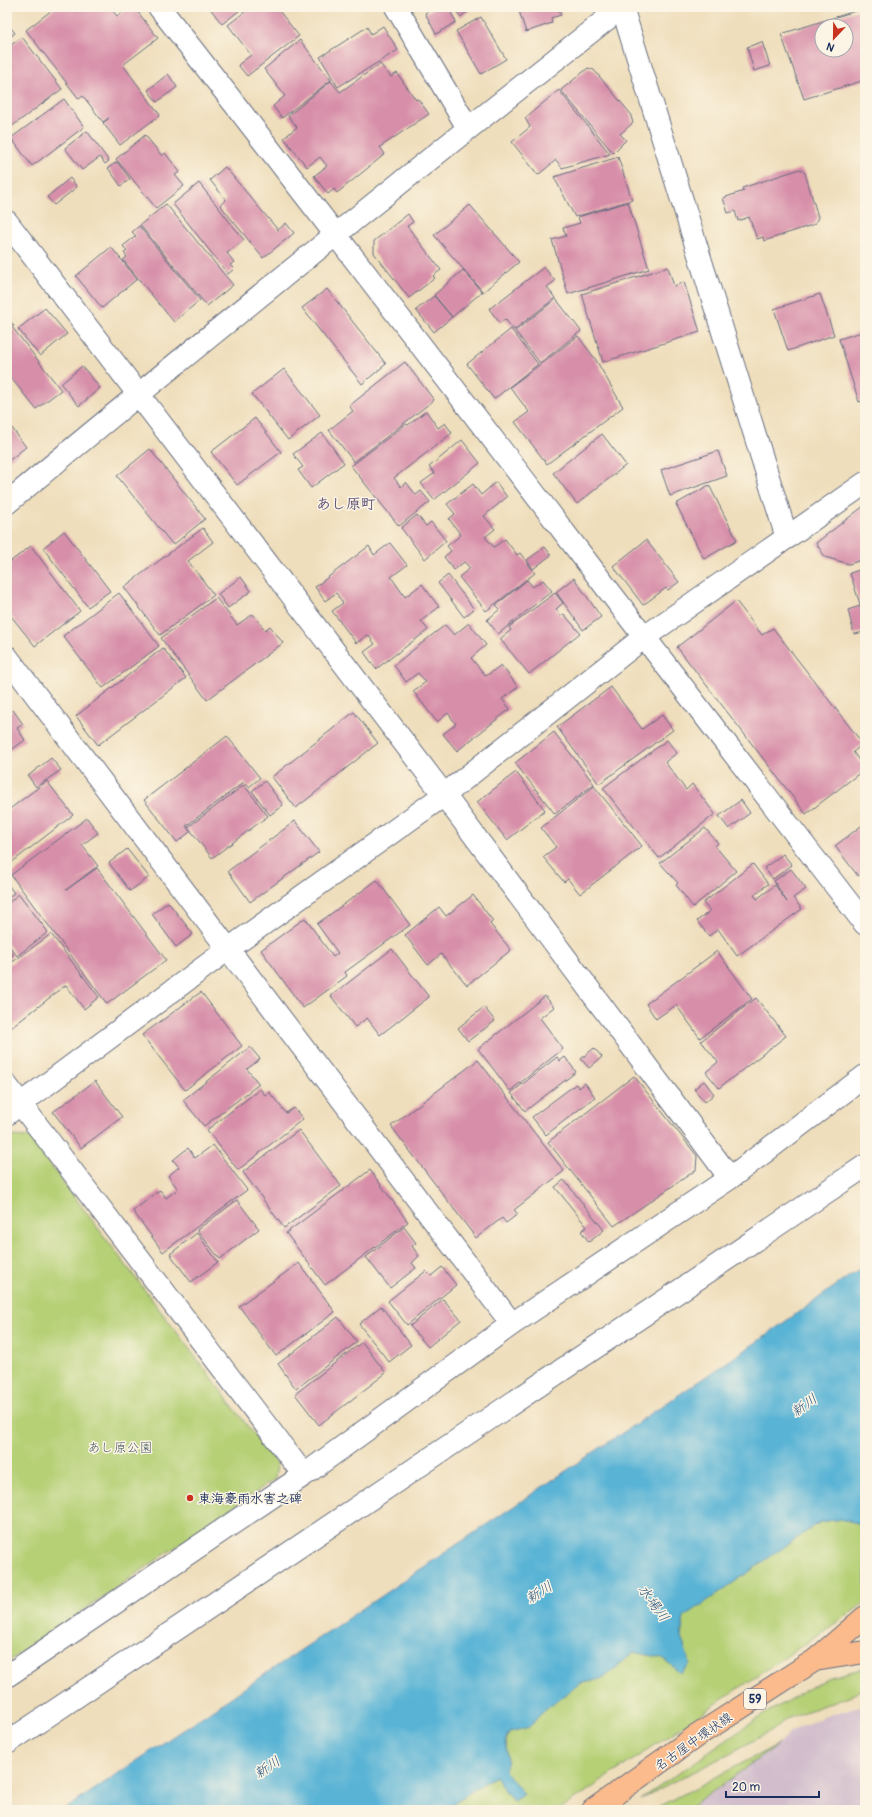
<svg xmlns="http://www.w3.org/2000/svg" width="872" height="1817" font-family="Pangolin,'Klee One',sans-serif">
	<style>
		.industrial { fill: #d1bdcc }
		.green { fill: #b6d076; stroke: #68806a }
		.water { fill: #58b3d5; stroke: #3a719a }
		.building { fill: #d78ea9; fill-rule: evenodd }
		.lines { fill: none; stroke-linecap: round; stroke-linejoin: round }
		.minor-casing { stroke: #656c7f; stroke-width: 24 }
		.primary-casing { stroke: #656c7f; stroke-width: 24 }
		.minor { stroke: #fff; stroke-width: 22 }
		.primary { stroke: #fbbb8c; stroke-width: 22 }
		.poi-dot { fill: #c8321e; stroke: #fcf5e5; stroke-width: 1.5 }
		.labels { text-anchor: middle; stroke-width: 3; stroke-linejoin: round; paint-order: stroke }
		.shield { fill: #fcf5e5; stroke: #5e6a86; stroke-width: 1 }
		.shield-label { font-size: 12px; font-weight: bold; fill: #1b2f5e }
		.park-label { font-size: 13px; fill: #425764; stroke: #fcf5e5 }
		.poi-label { font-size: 13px; font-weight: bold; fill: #1b2f5e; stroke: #fcf5e5; text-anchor: start }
		.street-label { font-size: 13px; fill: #1b2f5e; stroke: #fcf5e5 }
		.water-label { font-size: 14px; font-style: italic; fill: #2d5782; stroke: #fcf5e5 }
		.quarter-label { font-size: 15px; font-weight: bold; fill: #5d5078; stroke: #fcf5e5 }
	</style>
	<rect width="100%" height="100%" fill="#fcf5e5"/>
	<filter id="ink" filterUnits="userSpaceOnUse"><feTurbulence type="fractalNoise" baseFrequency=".025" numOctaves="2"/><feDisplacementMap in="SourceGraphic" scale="8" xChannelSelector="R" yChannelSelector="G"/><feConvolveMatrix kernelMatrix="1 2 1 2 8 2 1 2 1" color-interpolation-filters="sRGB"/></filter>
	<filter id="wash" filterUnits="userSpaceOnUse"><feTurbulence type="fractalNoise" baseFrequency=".012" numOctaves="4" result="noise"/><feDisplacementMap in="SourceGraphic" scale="16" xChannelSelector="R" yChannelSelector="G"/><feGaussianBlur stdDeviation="0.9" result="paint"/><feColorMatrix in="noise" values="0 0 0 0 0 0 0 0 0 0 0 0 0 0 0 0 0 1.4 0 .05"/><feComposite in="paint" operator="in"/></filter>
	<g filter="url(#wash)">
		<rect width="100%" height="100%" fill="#efdebc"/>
		<!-- industrial -->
		<path class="industrial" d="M865,1704V1796L856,1810H687L779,1744L790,1732L823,1717Z"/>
		<!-- green -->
		<path class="green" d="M10,1136L29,1137L277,1465L275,1479L9,1661L7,1659V1138Z
			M841,1519L865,1525V1603L559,1810H443L495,1776L513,1801L523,1794L505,1771C510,1755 503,1747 509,1732L529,1727L545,1709L579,1684L604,1678L634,1652L663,1658L680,1673L690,1664L681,1637L684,1617L820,1522Z
			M865,1668V1690L786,1719L772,1731L640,1800L763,1715L827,1678Z
			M779,1744L687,1810H653Z"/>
		<!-- water -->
		<path class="water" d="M865,1265V1525L841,1519L820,1522L684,1617L681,1637L690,1664L680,1673L663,1658L634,1652L604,1678L579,1684L545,1709L529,1727L509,1732L505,1741L508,1760L505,1771L524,1794L513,1801L495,1776L442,1810H64L748,1348Z"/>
		<g id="blocks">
			<!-- building -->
			<path class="building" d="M56,7H110L117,16L130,7H134L158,38L123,65L160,115L120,145L103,123L109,118L103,122L83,96L79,99L26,30Z
				M209,7H244L222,24Z
				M251,7H276L299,36L247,76L238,65L251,55L228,25Z
				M436,7H448L456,22L436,34L425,13Z
				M470,7L472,9L460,17L454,8Z
				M523,7H558L561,15L551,18L552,23L526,32L519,11L523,9Z
				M865,8V80L804,99L781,34ZM822,26H846V50H822Z
				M481,17L506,59L481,74L456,31Z
				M7,23L15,33L7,39Z
				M383,26L398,50L338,87L320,57L367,27L371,34Z
				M22,37L62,89L7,130V48Z
				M300,40L331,80L282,118L273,106L285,96L264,69Z
				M762,42L770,66L754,71L747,47Z
				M380,64L391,77L397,73L416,100L418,99L429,114L380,147L385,154L337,193L334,189L328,194L314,176L327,166L320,157L307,167L284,138L297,127L288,116L331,81L340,92Z
				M588,68L594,70L630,113L633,123L620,134L626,140L613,153L561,90Z
				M168,74L177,87L157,102L148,90Z
				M559,90L610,154L562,168L556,160L538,175L512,142L530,127L525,118Z
				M64,99L84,127L32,166L11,138Z
				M87,131L109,161L105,164L100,157L82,170L65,148Z
				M145,135L162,156L165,153L180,172L175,175L184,186L156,208L116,159Z
				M618,157L632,200L575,217L554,177Z
				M117,162L130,179L121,186L108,168Z
				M225,167L278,230L286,223L294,233L263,258L220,205L226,200L210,180Z
				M800,169L805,173L818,217L815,224L764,241L763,237L757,239L749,217L738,221L735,211L728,213L723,198L744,191L742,188Z
				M70,178L77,187L54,205L47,197Z
				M199,183L244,240L227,253L234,262L230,265L234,269L228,274L173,204Z
				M628,202L649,269L568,294L552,240L566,236L563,228L580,223L578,217Z
				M166,204L233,285L207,306L140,225Z
				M470,205L519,262L483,292L434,235Z
				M408,214L413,222L407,226L441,270L433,276L435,278L409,298L374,253V241Z
				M139,226L200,300L174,322L123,260L127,257L124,253L127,251L123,246L136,236L132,232Z
				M111,247L137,279L102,308L76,276Z
				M544,267L555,281L547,287L555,298L514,330L505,319L500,323L489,309Z
				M668,267L674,286L684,282L700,332L603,362L582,294Z
				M463,270L482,292L452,317L434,295Z
				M327,289L386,364L362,384L302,308Z
				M820,294L834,335L788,351L774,309Z
				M434,296L452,317L434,332L416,310Z
				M556,299L581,331L540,363L515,331Z
				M45,308L67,334L40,356L18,329Z
				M7,317L14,326L12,327L61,390L36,409L7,373Z
				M511,329L538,364L494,399L467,364Z
				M865,331V400L859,402L839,339Z
				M578,336L596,360L623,407L547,464L515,422L529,412L510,387Z
				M405,362L434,400L354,462L329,430L353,411L349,406Z
				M82,366L100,388L79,406L61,384Z
				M284,369L320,415L288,440L252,394Z
				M426,411L438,428L445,423L452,433L394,478L401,487L406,482L416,495L421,491L430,502L399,526L351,466L406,424L408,425Z
				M255,418L281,452L237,485L211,452Z
				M9,424L26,447L7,462V426Z
				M322,433L344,463L311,488L298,470L303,467L293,454Z
				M602,434L626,465L577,504L553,473Z
				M462,440L480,463L434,500L421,483L435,473L429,467Z
				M150,449L205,519L173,545L117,476Z
				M718,451L727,476L670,496L661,470Z
				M496,482L507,497L484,516L495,529L485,537L494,547L505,539L517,555L520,553L535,573L486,611L459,577L470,568L464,562L454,570L444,557L451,551L447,546L461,535L449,519L455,514L447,504L473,484L481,495Z
				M709,485L737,540L704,559L676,504Z
				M865,505V559L849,564L825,557L816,543Z
				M417,515L426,526L431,522L446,541L425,559L401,528Z
				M203,528L213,542L188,561L214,595L160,635L124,587Z
				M64,531L110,591L88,607L43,548Z
				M646,540L679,582L668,590L666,588L643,605L613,566Z
				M390,543L407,565L391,577L405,597L422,584L439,607L421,621L428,630L376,669L364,652L375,644L368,635L356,643L332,611L343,603L336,593L325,601L315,587L369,546L374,555Z
				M31,546L80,611L35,646L7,611V564Z
				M545,547L551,555L533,569L527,560Z
				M865,568V620L850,573Z
				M448,575L474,609L464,617L438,583Z
				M241,577L251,591L228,608L218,594Z
				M574,578L601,617L583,630L556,592Z
				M527,580L533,587L543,580L552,591L498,634L487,620L500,609L496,605Z
				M119,593L159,646L103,688L63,636Z
				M555,593L563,603L556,609L561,616L564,614L580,633L529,674L500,639L511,630L509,627Z
				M216,598L237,625L253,614L265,630L270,626L283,643L207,700L161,638Z
				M736,601L762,635L773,628L863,744L853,752L865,769L806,814L677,647Z
				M860,606L865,632L854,634L848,610Z
				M469,623L486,645L471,658L486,676L501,665L518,687L502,699L510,709L457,751L443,734L456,724L448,713L437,722L413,691L426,682L418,673L406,682L394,665L445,625L454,635Z
				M163,648L186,678L98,745L76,716Z
				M611,687L642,729L662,715L673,730L599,784L557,727Z
				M13,710L23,724L17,728L25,740L7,753V715Z
				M354,712L378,743L296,808L272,777Z
				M554,732L594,784L555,814L515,763Z
				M227,736L260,778L249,787L244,782L186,826L190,832L177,842L144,800Z
				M667,740L677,753L665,762L686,790L692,784L715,814L659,858L603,788Z
				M51,758L61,770L36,787L28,776Z
				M516,772L545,810L507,840L477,802Z
				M47,781L73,815L7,866V811Z
				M265,781L283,805L270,815L252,791Z
				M244,785L268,816L212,858L188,827Z
				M594,786L642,846L580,894L568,879L564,882L543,857L556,847L541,828Z
				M741,800L750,813L729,829L719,816Z
				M87,818L98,833L82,845L98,866L66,890L97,868L166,960L107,1004L11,875Z
				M295,821L319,852L250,902L228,871Z
				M865,823V870L858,876L835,846Z
				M705,828L718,843L715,846L736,871L693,907L676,885L678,883L660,863Z
				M127,849L149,877L130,891L109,863Z
				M783,854L792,865L773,879L764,868Z
				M753,864L768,884L754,895L757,899L775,885L787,902L774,881L791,869L806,889L793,898L802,909L737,956L718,929L709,936L697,921L710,911L703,903Z
				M377,880L410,925L345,972L347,976L303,1008L261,950L305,918L333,957L338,953L317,924Z
				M7,883L14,893L7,898Z
				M19,894L48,932L17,956L7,943V904Z
				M473,895L493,921L490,924L511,950L467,985L441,954L428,965L405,935L439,907L446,916Z
				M168,902L193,934L176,947L152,914Z
				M51,934L99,997L84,1009L66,985L7,1031V966Z
				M7,947L13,955L7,960Z
				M392,949L429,997L380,1035L367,1018L355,1027L331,996Z
				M717,951L752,999L700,1038L676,1005L656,1019L646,1004Z
				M201,992L242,1046L185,1090L142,1035Z
				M545,996L554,1007L540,1018L563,1049L510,1091L478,1049Z
				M756,998L786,1036L719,1088L706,1072L718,1062L701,1041Z
				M484,1007L495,1021L468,1041L458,1028Z
				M250,1047L260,1059L247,1069L259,1084L204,1126L183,1100Z
				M594,1048L602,1057L589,1068L581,1059Z
				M557,1057L560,1061L565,1057L576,1072L525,1111L511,1093Z
				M478,1060L564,1171L514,1210L518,1214L506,1223L502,1218L476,1238L391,1126Z
				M634,1076L697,1156L696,1170L614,1226L548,1142Z
				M95,1081L122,1117L81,1148L53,1112Z
				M704,1081L714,1094L705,1102L694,1089Z
				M585,1083L595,1097L546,1135L532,1117L576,1084L579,1088Z
				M260,1089L265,1095L269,1092L286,1113L294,1108L303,1119L238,1170L207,1130Z
				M299,1130L341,1186L284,1228L243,1172Z
				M213,1145L247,1190L163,1252L133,1211L160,1190L166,1198L178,1189L168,1176L179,1167L173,1160L188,1148L195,1158Z
				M370,1170L408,1222L325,1285L286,1233Z
				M564,1180L604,1230L589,1242L581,1231L587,1227L555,1187Z
				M237,1200L259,1229L220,1259L197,1230Z
				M404,1227L416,1243L412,1246L419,1256L412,1263L416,1268L390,1288L366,1257Z
				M197,1233L218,1262L191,1282L170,1254Z
				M299,1263L335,1312L276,1356L239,1306Z
				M442,1267L456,1285L407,1325L388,1301L426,1271L431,1276Z
				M443,1299L461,1320L428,1347L410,1326Z
				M381,1306L411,1345L389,1362L359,1324Z
				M338,1317L357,1342L296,1389L278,1364Z
				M362,1342L386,1373L319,1425L295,1394Z"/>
		</g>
	</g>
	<g filter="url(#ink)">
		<use href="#blocks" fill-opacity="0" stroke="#656c7f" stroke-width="1"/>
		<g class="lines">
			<!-- minor casing -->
			<g class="minor-casing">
				<path id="minor" d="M159,7C397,311 629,619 865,924
					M396,7L468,128
					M622,7L787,538
					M7,222L444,795L730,1178
					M7,503C210,334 415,170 622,7
					M7,657L512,1324
					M7,1086L304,1475
					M7,1114L227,950L444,795L643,638L865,483
					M7,1676L304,1475L512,1324L730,1178L865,1076
					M7,1743L865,1166"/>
			</g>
			<!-- primary casing -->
			<g class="primary-casing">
				<path id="primary" d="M815,1660L865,1652
					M593,1810L695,1737L815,1660L865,1617"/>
			</g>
			<!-- minor -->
			<use href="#minor" class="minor"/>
			<!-- primary -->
			<use href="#primary" class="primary"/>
		</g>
	</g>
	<!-- markers -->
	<circle class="poi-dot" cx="190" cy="1498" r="4"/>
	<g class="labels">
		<!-- shield labels -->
		<rect class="shield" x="744" y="1689" width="22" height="20" rx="3"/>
		<g class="shield-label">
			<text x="755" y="1703">59</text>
		</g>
		<!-- park labels -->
		<g class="park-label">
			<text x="120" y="1452">あし原公園</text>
		</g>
		<!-- poi labels -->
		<g class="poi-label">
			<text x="198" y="1503">東海豪雨水害之碑</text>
		</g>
		<!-- street labels -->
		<g class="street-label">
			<text transform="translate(693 1741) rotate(-35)" y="5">名古屋中環状線</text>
		</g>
		<!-- water labels -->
		<g class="water-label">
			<text transform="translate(804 1405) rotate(-36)" y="5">新川</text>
			<text transform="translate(539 1592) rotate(-32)" y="5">新川</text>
			<text transform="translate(654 1603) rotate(54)" y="5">水場川</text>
			<text transform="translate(267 1767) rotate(-34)" y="5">新川</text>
		</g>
		<!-- quarter labels -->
		<g class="quarter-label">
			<text x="346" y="509">あし原町</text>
		</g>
	</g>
	<!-- margin -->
	<rect width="872" height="1817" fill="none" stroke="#fcf5e5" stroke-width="24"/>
	<!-- north arrow -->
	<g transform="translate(834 38) rotate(202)"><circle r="19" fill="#fcf5e5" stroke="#a2a6af"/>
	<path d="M0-3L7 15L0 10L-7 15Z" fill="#c8321e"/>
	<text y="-6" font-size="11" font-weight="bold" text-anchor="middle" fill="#1b2f5e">N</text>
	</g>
	<!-- scale -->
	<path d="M726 1791v6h93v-6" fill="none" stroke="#1b2f5e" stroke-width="2"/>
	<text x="732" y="1791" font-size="12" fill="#1b2f5e" stroke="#fcf5e5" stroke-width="3" paint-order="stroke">20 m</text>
</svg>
